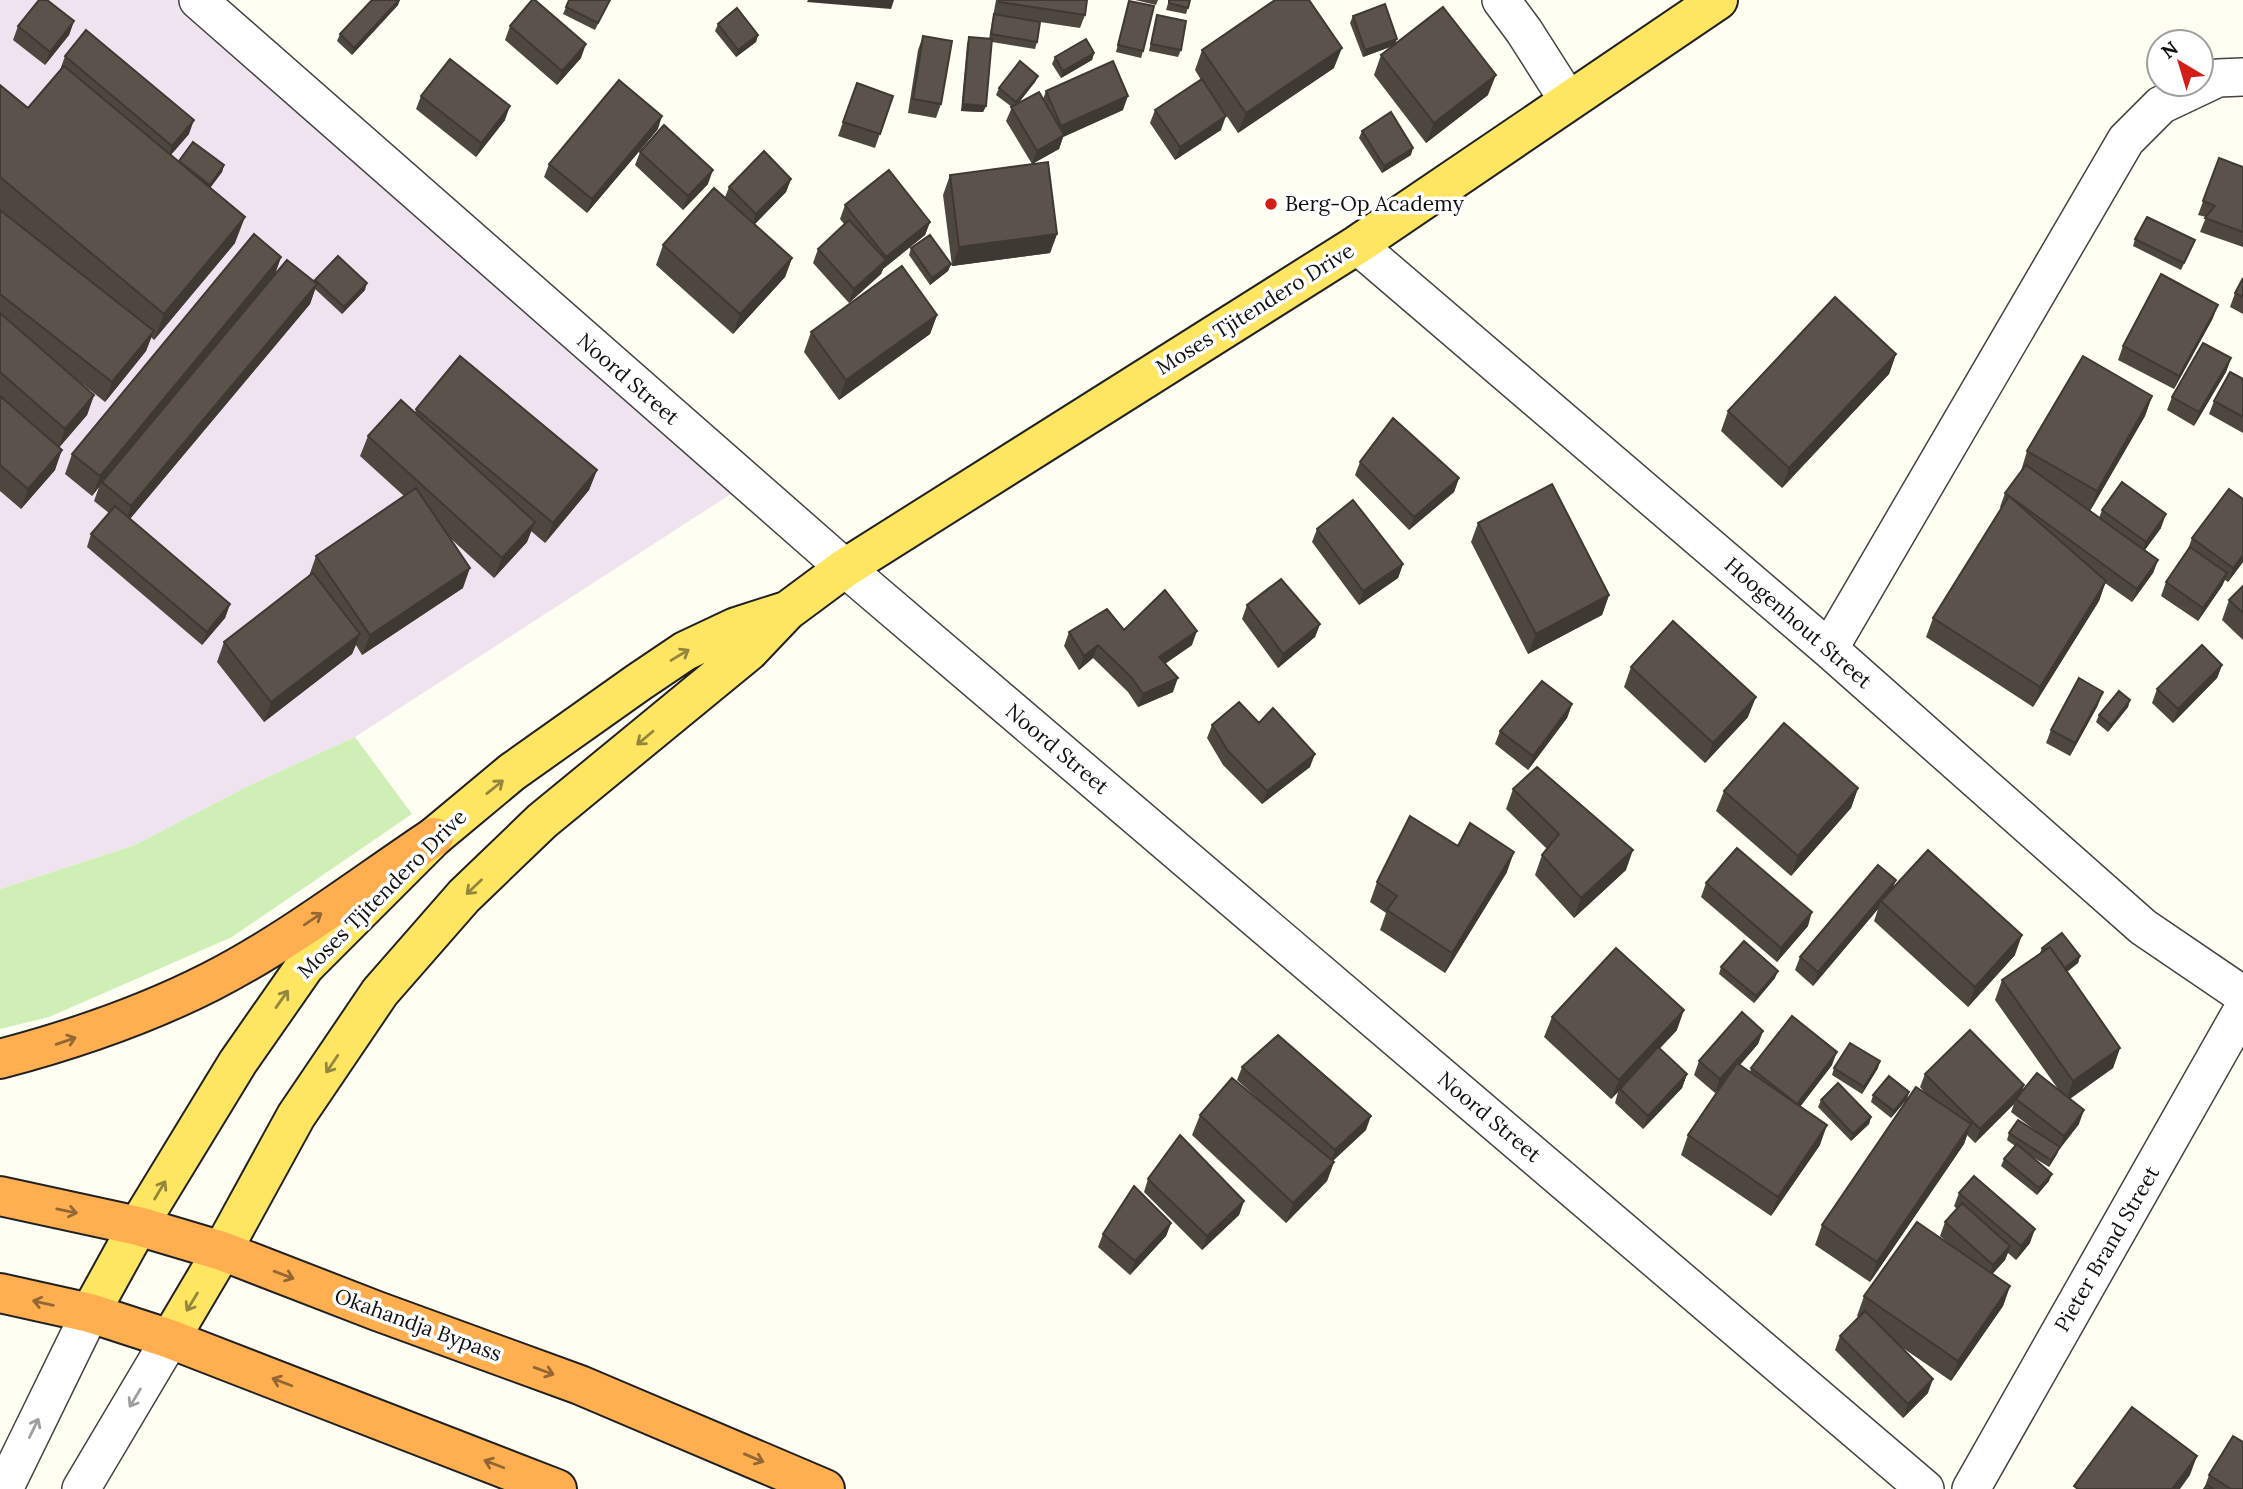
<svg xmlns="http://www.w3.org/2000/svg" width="2243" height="1489" font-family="Lora,serif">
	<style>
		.industrial { fill: #efe3ef }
		.green { fill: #cfefb6 }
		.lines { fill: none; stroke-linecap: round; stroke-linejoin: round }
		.minor-casing { stroke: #434343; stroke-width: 40 }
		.major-casing { stroke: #212121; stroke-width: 42 }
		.highway-casing { stroke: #212121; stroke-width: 42 }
		.minor { stroke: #fff; stroke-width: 37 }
		.major { stroke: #ffe662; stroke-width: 38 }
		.highway { stroke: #ffaf50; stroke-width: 38 }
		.wall { fill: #4d4740 }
		.shaded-wall { fill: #3f3934 }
		.building { fill: #5a524b; stroke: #3f3934; stroke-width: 2 }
		.oneway { stroke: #93863d }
		.oneway2 { stroke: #936733 }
		.oneway3 { stroke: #9f9f9f }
		.poi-dot { fill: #d11e17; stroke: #fff; stroke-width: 2.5 }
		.labels { text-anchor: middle; stroke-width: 7; stroke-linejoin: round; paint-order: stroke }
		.poi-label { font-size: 21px; fill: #101010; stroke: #fff; text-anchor: start }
		.street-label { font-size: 21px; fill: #101010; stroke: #fff }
	</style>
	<rect width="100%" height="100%" fill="#fffef2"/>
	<!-- industrial -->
	<path class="industrial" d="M0,0H198L748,483L355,737L248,786L135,845L0,889Z"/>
	<!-- green -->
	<path class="green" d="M355,737L412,814L232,937L49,1017L0,1029V889L135,845L248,786Z"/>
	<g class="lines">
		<!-- minor casing -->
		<g class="minor-casing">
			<path id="minor" d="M198,0L845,568L1925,1489
				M1501,0L1524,31L1568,100
				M1357,245L1829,649L2143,927L2243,995
				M1829,649L2126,140L2161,105L2218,78L2243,77
				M4,1489L90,1313
				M81,1489L170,1339
				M1971,1489L2243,1009"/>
		</g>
		<!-- major casing -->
		<g class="major-casing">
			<path id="major" d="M90,1313L138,1226L238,1062L305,966L434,837L512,772L639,682L685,651L736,627L786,611
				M170,1339L222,1251L296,1116L380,992L464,896L542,821L749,651L787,611L845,568L1357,245L1718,0"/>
		</g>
		<!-- highway casing -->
		<g class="highway-casing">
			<path id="highway" d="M0,1059C72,1040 143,1016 210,982C287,943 362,885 434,837
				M0,1196L138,1226L222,1251L377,1311L580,1385L825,1489
				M0,1293L90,1313L170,1339L557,1489"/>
		</g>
		<!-- minor -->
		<use href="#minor" class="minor"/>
		<!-- major -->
		<use href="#major" class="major"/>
		<!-- highway -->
		<use href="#highway" class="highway"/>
	</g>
	<!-- wall -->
	<path class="wall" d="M372,0H400L398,5L352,55L337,41L340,34Z
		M610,0L595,30L563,14L566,7Z
		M996,0H1087L1085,15L1080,28L1040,22L1037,42L1035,49L992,42L986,106L983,112L961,111L967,44L969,37L989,39Z
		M1135,0H1158L1156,5Z
		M1169,0H1190L1186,14L1166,10Z
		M1129,1L1143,51L1141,58L1116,52Z
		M1157,15L1181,50L1178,57L1149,51Z
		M1353,16L1395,44L1488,95L1426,143L1374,75L1381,55L1393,46L1363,57L1350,23Z
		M74,21L69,35L45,65L13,40L18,26Z
		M718,24L758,35L756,42L736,57L715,31Z
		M510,26L581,58L557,85L505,40Z
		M923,36L941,104L936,118L908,113L918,50Z
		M1202,50L1334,68L1238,133L1218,103L1221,130L1175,160L1150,123L1155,110L1201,80L1195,70Z
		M1094,53L1092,60L1061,78L1052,64L1055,57Z
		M65,56L189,134L171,155L179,162L224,165L222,172L210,188L235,243L154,340L151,337L146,351L105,402L75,378L94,395L87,415L59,447L55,470L21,509L0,491V85L28,108L60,70Z
		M1038,76L1035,82L1018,103L1043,99L1046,91L1123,110L1063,137L1059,149L1032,164L1057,234L1050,253L952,266L943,195L950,175L1032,164L1006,121L1012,107L996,95L999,88Z
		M857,83L893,96L875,148L838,136Z
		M421,96L505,120L476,157L416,109Z
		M658,129L587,213L544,177L549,164Z
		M1362,131L1411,155L1382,173L1359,138Z
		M640,152L708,184L683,210L635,165Z
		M2219,158L2243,167V247L2200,232L2206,217L2198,215Z
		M791,179L786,192L755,224L792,258L785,277L733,334L656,265L663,245L725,197L729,187Z
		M845,205L930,222L925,235L883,269L881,274L849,303L813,263L818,249L844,224L840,219Z
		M2135,239L2192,247L2181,270L2133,246Z
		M911,248L951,264L948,271L930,285L909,255Z
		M281,257L275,274L314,282L315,280L365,290L342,314L315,289L310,304L130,519L230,604L225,618L202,645L87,547L91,534L109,513L94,501L99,487L92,496L65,474L72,454Z
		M2243,278V314L2230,307L2235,293Z
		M937,315L930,334L839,400L804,352L811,332Z
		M2213,318L2174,389L2118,360L2123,346Z
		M1896,354L1889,374L1782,488L1721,431L1728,411Z
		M2231,358L2226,372L2194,426L2167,410L2172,397Z
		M2243,379V433L2209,414L2214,401Z
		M2152,396L2145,416L2090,511L2099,518L2102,510L2161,528L2145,550L2158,560L2153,573L2132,602L2105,583L2099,601L2033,707L1926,637L1933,618L2001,508L2000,507L2005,493L2021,471L2027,451Z
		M416,409L597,470L589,490L545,543L531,531L527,542L494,578L449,537L463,588L362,655L356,645L352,654L264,722L217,662L224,642L309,576L316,556L404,496L360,456L368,436L415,413Z
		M1360,462L1459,478L1454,492L1409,530L1355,475Z
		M1478,523L1609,595L1602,615L1528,654L1471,542Z
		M1317,529L1403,564L1398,578L1359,605L1312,542Z
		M2192,538L2243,562L2228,582L2225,580L2222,586L2198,621L2161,596L2166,582L2187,552Z
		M2243,586V640L2222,620L2229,600Z
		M1247,605L1320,624L1315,637L1278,668L1242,619Z
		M1124,630L1192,645L1165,664L1173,692L1138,707L1128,692L1093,658L1079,670L1064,646L1069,632Z
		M2222,665L2217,678L2173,723L2152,703L2157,689Z
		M1631,667L1748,717L1705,763L1624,687Z
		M2130,700L2128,707L2108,732L2096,722L2099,715Z
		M1572,704L1567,718L1528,770L1495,744L1500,731Z
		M2098,705L2070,756L2046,743L2051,730Z
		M1259,723L1310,767L1262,804L1223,765L1207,738L1212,725Z
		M1858,788L1851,808L1791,876L1716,811L1724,791Z
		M1513,789L1626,870L1574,918L1535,875L1542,855L1547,849L1506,809Z
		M1458,846L1507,872L1445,973L1380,930L1386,913L1370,902L1377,882Z
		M1706,883L1808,926L1777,962L1701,897Z
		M1893,888L2015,955L1968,1007L1874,921L1878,909L1813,986L1795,970L1800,957Z
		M2042,948L2080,956L2078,963L2067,972L2120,1048L2113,1068L2070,1099L2079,1124L2059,1149L2057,1154L2049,1167L2028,1154L2049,1181L2037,1195L2001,1166L2004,1159L2015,1146L2007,1140L2009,1133L2040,1134L2011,1112L2014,1104L1975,1143L1967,1135L1964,1144L1870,1282L1815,1245L1822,1225L1925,1093L1920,1087L1925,1074L2024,1085L2022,1091L2058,1089L1995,1000L2002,980L2040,953Z
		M1721,967L1775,978L1754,1003L1719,974Z
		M1552,1017L1677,1030L1659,1049L1687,1074L1682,1088L1643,1129L1615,1103L1618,1092L1611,1099L1544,1037Z
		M1763,1031L1758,1044L1740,1065L1750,1072L1751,1068L1832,1065L1800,1107L1820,1145L1771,1216L1681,1155L1688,1135L1724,1082L1715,1093L1694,1075L1699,1061Z
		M1242,1067L1366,1130L1333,1161L1334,1162L1327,1181L1286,1223L1192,1135L1200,1115L1256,1097L1237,1080Z
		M1834,1068H1878L1862,1094L1832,1075Z
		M1909,1092L1907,1099L1891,1118L1871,1102L1873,1095Z
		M1821,1100L1871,1117L1869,1124L1851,1141L1818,1107Z
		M1148,1179L1244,1201L1239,1215L1202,1250L1144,1192Z
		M1959,1193L2030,1243L2016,1260L2008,1253L2005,1260L1992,1274L2010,1286L2003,1306L1951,1381L1897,1344L1928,1393L1903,1418L1835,1350L1840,1336L1859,1317L1857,1316L1864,1296L1949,1244L1940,1236L1945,1222L1957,1209L1954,1206Z
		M1171,1223L1166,1236L1130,1275L1098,1247L1103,1234Z
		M2209,1475L2243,1489H2204Z"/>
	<!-- shaded-wall -->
	<path class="shaded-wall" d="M399,0L398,5L352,55L354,48Z
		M808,0H894L891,9L807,2Z
		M74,21L69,35L45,65L50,52Z
		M758,35L756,42L736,57L738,50Z
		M1397,39L1395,45L1363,57L1365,50Z
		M586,44L581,58L557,85L562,71Z
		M1342,48L1334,68L1238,133L1246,113Z
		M1094,53L1092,60L1061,78L1063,71Z
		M1496,75L1488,95L1426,143L1434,123Z
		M1038,76L1035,82L1014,109L1016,102Z
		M1128,96L1123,110L1063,137L1059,149L1032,164L1037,151L1056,139L1061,126Z
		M963,104L986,106L983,112L961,111Z
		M510,106L505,120L476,157L481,143Z
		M662,116L658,129L587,213L592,199Z
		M1226,116L1221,130L1175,160L1180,147Z
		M194,120L189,134L167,159L172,146Z
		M1413,148L1411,155L1382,173L1384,166Z
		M224,165L222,172L207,192L210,185Z
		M713,170L708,184L683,210L688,196Z
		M791,179L786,192L751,228L756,214Z
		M245,217L235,243L154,340L164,314Z
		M930,222L925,235L883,269L881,274L849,303L854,289L884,262L886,257Z
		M1057,234L1050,253L952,266L959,247Z
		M281,257L274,277L102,482L99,487L92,496L100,476Z
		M792,258L785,277L733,334L740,314Z
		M951,264L948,271L930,285L932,278Z
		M367,283L365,290L342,314L344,307Z
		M317,284L310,304L124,526L131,506Z
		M2218,305L2213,318L2174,389L2179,376Z
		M937,315L930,334L839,400L846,380Z
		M154,331L146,351L105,402L112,382Z
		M1896,354L1889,374L1782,488L1789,468Z
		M2231,358L2226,372L2194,426L2199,412Z
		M94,395L87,415L58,449L65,429Z
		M2152,396L2145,416L2090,511L2097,491Z
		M62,450L55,470L21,509L28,489Z
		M597,470L589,490L545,543L553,523Z
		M1459,478L1454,492L1409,530L1414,517Z
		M2166,514L2161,528L2141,555L2146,542Z
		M535,522L527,542L494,578L502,558Z
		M2243,555V562L2228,582L2233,568Z
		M2158,560L2153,573L2132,602L2137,589Z
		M1403,564L1398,578L1359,605L1363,591Z
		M470,568L463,588L362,655L370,635Z
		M2227,573L2222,586L2198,621L2203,608Z
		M2106,581L2099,601L2033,707L2040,687Z
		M1609,595L1602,615L1528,654L1536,634Z
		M230,604L225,618L202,645L207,632Z
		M1320,624L1315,637L1278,668L1283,654Z
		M1197,631L1192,645L1154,671L1159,657Z
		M360,634L352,654L264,722L271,702Z
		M1098,645L1093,658L1079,670L1084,656Z
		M2222,665L2217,678L2173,723L2178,709Z
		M1178,678L1173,692L1138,707L1143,694Z
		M2103,692L2098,705L2070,756L2075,743Z
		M1756,697L1748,717L1705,763L1713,743Z
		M2130,700L2128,707L2108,732L2111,725Z
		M1572,704L1567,718L1528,770L1533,756Z
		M1315,754L1310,767L1262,804L1267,791Z
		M1858,788L1851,808L1791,876L1798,856Z
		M1633,850L1626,870L1574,918L1581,898Z
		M1514,852L1507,872L1445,973L1452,953Z
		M1896,880L1891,893L1881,901L1878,909L1813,986L1818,972Z
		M1812,912L1808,926L1777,962L1781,948Z
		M2022,935L2015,955L1968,1007L1975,987Z
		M2080,956L2078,963L2058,978L2061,972Z
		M1778,971L1775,978L1754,1003L1756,996Z
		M1684,1010L1677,1030L1621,1090L1620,1089L1618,1092L1611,1099L1619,1080Z
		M1763,1031L1758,1044L1715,1093L1720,1079Z
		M2120,1048L2113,1068L2066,1101L2073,1081Z
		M1837,1052L1832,1065L1792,1117L1797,1104Z
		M1880,1061L1878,1068L1862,1094L1864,1087Z
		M1687,1074L1682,1088L1643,1129L1648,1116Z
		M2024,1085L2020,1099H2016L2014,1104L1975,1143L1980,1129Z
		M1909,1092L1907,1099L1891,1118L1894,1111Z
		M2084,1110L2079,1124L2059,1150L2064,1136Z
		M1371,1116L1366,1130L1330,1163L1335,1150Z
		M1871,1117L1869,1124L1851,1141L1853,1134Z
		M1971,1124L1964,1144L1870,1282L1877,1262Z
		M1827,1125L1820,1145L1771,1216L1778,1197Z
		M2060,1147L2057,1154L2049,1167L2051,1160Z
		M1334,1162L1327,1181L1286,1223L1293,1203Z
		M2052,1174L2049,1181L2037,1195L2039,1188Z
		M1244,1201L1239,1215L1202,1250L1207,1236Z
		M1171,1223L1166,1236L1130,1275L1135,1261Z
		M2035,1229L2030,1243L2016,1260L2021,1246Z
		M2010,1246L2005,1260L1988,1279L1993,1265Z
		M2010,1286L2003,1306L1951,1381L1958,1361Z
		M1933,1379L1928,1393L1903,1418L1908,1404Z
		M2197,1456L2190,1475L2180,1489H2172Z"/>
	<!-- building -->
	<path class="building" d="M39,0H47L74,21L50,52L18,26Z
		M372,0H399L354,48L340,34Z
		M532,0H535L586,44L562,71L510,26Z
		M569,0H610L598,23L566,7Z
		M999,0H1087L1085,15L999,2Z
		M1169,0H1190L1188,8L1169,3Z
		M1275,0H1309L1342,48L1246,113L1202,50Z
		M1129,1L1154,6L1143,51L1118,45Z
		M1385,4L1397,39L1365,50L1353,16Z
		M1443,7L1496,75L1434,123L1381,55Z
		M737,8L758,35L738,50L718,24Z
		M994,14L1040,22L1037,42L991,34Z
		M1157,15L1186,21L1181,50L1151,44Z
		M86,30L194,120L172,146L65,56Z
		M923,36L952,41L941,104L913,99Z
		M969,37L992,39L986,106L963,104Z
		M1086,39L1094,53L1063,71L1055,57Z
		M450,59L510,106L481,143L421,96Z
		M1020,61L1038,76L1016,102L999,88Z
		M1113,61L1128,96L1061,126L1046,91Z
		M64,66L245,217L164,314L0,177V85L28,108Z
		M1202,79L1226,116L1180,147L1155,110Z
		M619,80L662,116L592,199L549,164Z
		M857,83L893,96L880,134L843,122Z
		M1039,92L1064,135L1037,151L1011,107Z
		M1391,112L1413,148L1384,166L1362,131Z
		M664,125L713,170L688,196L640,152Z
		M193,142L224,165L210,185L179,161Z
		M764,151L791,179L756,214L729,187Z
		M2219,158L2243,167V232L2205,218L2215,206L2203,201Z
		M1048,162L1057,234L959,247L950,175Z
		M889,170L930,222L886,257L845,205Z
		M714,188L792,258L740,314L663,245Z
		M0,210L154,331L112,382L0,294Z
		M2147,217L2195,240L2184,263L2135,239Z
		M849,220L886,260L854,289L818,249Z
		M254,234L281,257L100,476L72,454Z
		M930,235L951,264L932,278L911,248Z
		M338,256L367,283L344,307L315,280Z
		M287,260L317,284L131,506L102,482Z
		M902,266L937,315L846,380L811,332Z
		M2161,274L2218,305L2179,376L2123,346Z
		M2243,278V297L2235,293Z
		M1835,297L1896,354L1789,468L1728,411Z
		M0,313L94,395L65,429L0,372Z
		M2203,343L2231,358L2199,412L2172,397Z
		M460,356L597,470L553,523L416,409Z
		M2083,356L2152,396L2097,491L2027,451Z
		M2230,372L2243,379V417L2214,401Z
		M0,396L62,450L28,489L0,465Z
		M401,400L535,522L502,558L368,436Z
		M1393,418L1459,478L1414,517L1360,462Z
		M2026,465L2158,560L2137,589L2005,493Z
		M2122,482L2166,514L2146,542L2102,510Z
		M1552,484L1609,595L1536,634L1478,523Z
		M416,488L470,568L370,635L316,556Z
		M2229,489L2243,499V555L2233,568L2192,538Z
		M2009,496L2106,581L2040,687L1933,618Z
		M1353,500L1403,564L1363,591L1317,529Z
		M115,506L230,604L207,632L91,534Z
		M2190,547L2227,573L2203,608L2166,582Z
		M313,573L360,634L271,702L224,642Z
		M1281,579L1320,624L1283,654L1247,605Z
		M2243,586V613L2229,600Z
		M1165,590L1197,631L1159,657L1178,678L1143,694L1132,678L1098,645L1084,656L1069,632L1107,609L1124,630Z
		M1673,621L1756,697L1713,743L1631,667Z
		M2202,645L2222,665L2178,709L2157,689Z
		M2079,678L2103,692L2075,743L2051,730Z
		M1542,681L1572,704L1533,756L1500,731Z
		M2119,691L2130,700L2111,725L2099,715Z
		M1239,702L1259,723L1273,708L1315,754L1267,791L1228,751L1212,725Z
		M1784,723L1858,788L1798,856L1724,791Z
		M1537,767L1633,850L1581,898L1542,855L1559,834L1513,789Z
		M1410,816L1458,846L1470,823L1514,852L1452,953L1387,910L1397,896L1377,882Z
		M1737,848L1812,912L1781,948L1706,883Z
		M1928,850L2022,935L1975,987L1881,901Z
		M1878,865L1896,880L1818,972L1800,957Z
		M2062,933L2080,956L2065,968L2050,947L2044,950L2042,948Z
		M1744,941L1778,971L1756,996L1721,967Z
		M2050,947L2120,1048L2073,1081L2002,980Z
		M1616,948L1684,1010L1619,1080L1552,1017Z
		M1742,1012L1763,1031L1720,1079L1699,1061Z
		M1792,1016L1837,1052L1797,1104L1751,1068Z
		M1970,1030L2024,1085L1980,1129L1925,1074Z
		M1278,1035L1371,1116L1335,1150L1242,1067Z
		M1850,1043L1880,1061L1864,1087L1834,1068Z
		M1658,1047L1687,1074L1648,1116L1620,1089Z
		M1737,1063L1827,1125L1778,1197L1688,1135Z
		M2037,1073L2084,1110L2064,1136L2016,1099Z
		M1889,1076L1909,1092L1894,1111L1873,1095Z
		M1232,1078L1334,1162L1293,1203L1200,1115Z
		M1838,1083L1871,1117L1853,1134L1821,1100Z
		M1916,1087L1971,1124L1877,1262L1822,1225Z
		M2018,1120L2060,1147L2051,1160L2009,1133Z
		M1180,1135L1244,1201L1207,1236L1148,1179Z
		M2017,1144L2052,1174L2039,1188L2004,1159Z
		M1974,1176L2035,1229L2021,1246L1959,1193Z
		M1134,1186L1171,1223L1135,1261L1103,1234Z
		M1962,1203L2010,1246L1993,1265L1945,1222Z
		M1917,1222L2010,1286L1958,1361L1864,1296Z
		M1865,1311L1933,1379L1908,1404L1840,1336Z
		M2132,1407L2197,1456L2172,1489H2078L2074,1486Z
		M2233,1436L2243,1442V1489H2231L2209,1475Z
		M2207,1485L2213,1489H2204Z"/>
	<!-- one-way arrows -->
	<defs><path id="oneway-shaft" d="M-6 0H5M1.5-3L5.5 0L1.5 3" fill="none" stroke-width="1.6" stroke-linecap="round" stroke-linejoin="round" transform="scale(1.75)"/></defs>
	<g class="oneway">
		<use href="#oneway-shaft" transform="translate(680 655) rotate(-31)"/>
		<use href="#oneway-shaft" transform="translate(645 738) rotate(140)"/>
		<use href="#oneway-shaft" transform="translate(495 787) rotate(-39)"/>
		<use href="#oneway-shaft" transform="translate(474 887) rotate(136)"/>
		<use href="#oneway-shaft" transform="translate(282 999) rotate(-55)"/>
		<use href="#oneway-shaft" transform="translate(332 1064) rotate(124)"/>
		<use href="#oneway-shaft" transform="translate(160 1190) rotate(-59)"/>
		<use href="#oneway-shaft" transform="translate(192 1302) rotate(121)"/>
	</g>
	<g class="oneway2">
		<use href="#oneway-shaft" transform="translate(313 919) rotate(-34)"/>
		<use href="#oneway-shaft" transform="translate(66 1041) rotate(-19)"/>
		<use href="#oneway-shaft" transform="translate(67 1211) rotate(12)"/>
		<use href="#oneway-shaft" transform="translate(284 1275) rotate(21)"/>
		<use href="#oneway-shaft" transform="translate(43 1303) rotate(-167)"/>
		<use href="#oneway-shaft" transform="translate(544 1371) rotate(20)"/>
		<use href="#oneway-shaft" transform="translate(282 1382) rotate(-159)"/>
		<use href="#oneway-shaft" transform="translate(754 1458) rotate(23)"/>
		<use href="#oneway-shaft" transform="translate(494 1464) rotate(-159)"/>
	</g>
	<g class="oneway3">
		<use href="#oneway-shaft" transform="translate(135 1398) rotate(121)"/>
		<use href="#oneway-shaft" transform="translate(34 1428) rotate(-64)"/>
	</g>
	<!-- markers -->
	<circle class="poi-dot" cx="1271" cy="204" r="7"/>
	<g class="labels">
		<!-- poi labels -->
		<g class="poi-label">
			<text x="1285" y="211">Berg-Op Academy</text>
		</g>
		<!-- street labels -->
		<g class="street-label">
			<text transform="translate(1255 309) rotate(-32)" y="7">Moses Tjitendero Drive</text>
			<text transform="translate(628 379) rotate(41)" y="7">Noord Street</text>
			<text transform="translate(1798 623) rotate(41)" y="7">Hoogenhout Street</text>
			<text transform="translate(1057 749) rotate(40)" y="7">Noord Street</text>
			<text transform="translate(382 894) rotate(-45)" y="7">Moses Tjitendero Drive</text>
			<text transform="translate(1489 1117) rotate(40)" y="7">Noord Street</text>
			<text transform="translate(2107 1249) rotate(-60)" y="7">Pieter Brand Street</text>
			<text transform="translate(418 1325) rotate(20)" y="7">Okahandja Bypass</text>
		</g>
	</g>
	<!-- north arrow -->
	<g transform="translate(2180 63) rotate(322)"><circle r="33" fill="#ffffff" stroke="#9f9f9f" stroke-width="2"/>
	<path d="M0-5L12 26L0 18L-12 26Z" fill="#d11e17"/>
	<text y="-10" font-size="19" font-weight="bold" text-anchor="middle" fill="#101010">N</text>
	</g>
</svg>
